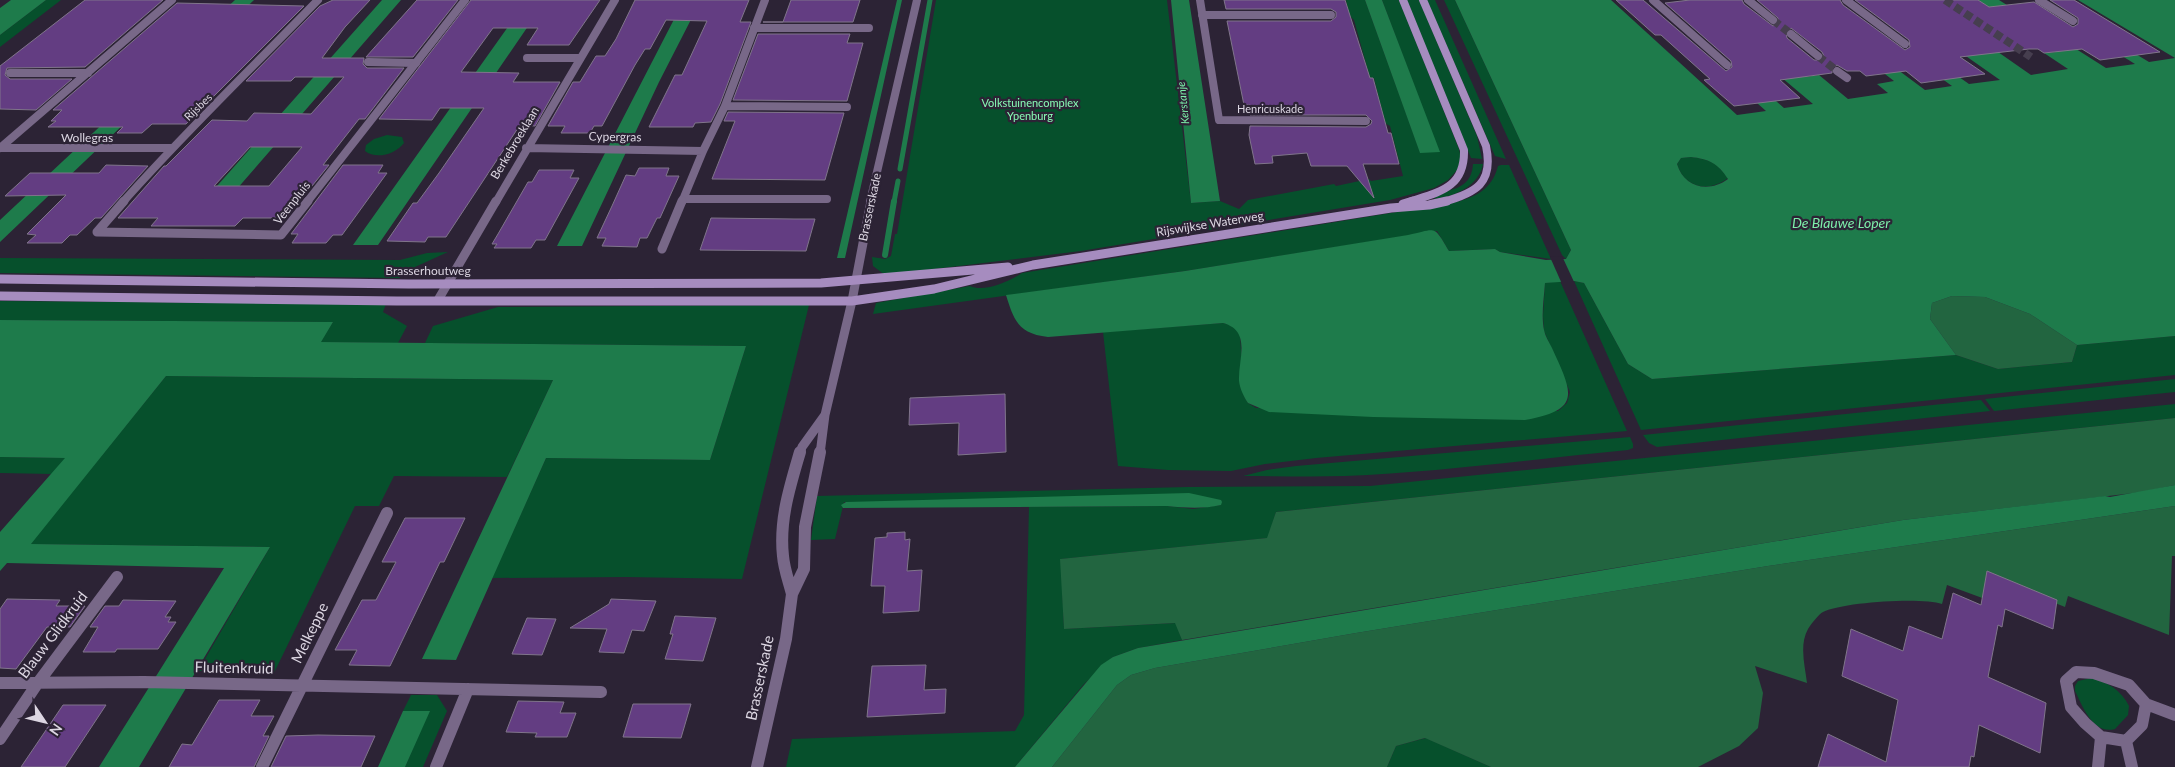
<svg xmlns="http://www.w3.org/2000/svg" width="2175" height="767" font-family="Lato,sans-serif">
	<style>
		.green { fill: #06502c }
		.forest { fill: #226540 }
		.water { fill: #1e7b4b; fill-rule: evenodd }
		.pier { fill: #2c2335 }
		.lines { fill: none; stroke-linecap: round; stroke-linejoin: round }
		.stream-far1 { stroke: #1e7b4b; stroke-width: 5 }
		.stream { stroke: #1e7b4b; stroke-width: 6 }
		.building { fill: #633d82; stroke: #80758b; fill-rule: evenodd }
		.minor-tunnel { stroke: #463e4f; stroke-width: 8; stroke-dasharray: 8 4; stroke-linecap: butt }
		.service { stroke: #786888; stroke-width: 8 }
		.minor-far2 { stroke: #786888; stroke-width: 8 }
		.minor-far1 { stroke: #786888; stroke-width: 9 }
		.minor { stroke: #786888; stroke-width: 12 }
		.secondary-far1 { stroke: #a68cbf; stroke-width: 8 }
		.secondary { stroke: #a68cbf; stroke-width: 9 }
		.labels { text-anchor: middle; stroke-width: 4.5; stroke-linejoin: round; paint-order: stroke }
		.far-park-label { font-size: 11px; fill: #88fbb5; stroke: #2c2335 }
		.far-water-label { font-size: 11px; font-style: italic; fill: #7df0aa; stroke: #2c2335 }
		.far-street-label { font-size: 11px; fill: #dcd6e2; stroke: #2c2335 }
		.street-label { font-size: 12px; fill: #dcd6e2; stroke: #2c2335 }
		.water-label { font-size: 14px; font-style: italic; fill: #7df0aa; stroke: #2c2335 }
		.near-street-label { font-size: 15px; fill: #dcd6e2; stroke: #2c2335 }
	</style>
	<rect width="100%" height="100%" fill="#2c2335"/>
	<!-- green -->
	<path class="green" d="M46,0H61L0,47V35Z
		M936,0H1167L1191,203L1220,201L1239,209L1248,200L1334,184L1336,186L1369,179L1371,181L1403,176L1390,126L1385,123L1374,78H1370L1354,20L1349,15L1346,0H1365L1420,152H1439L1382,0H1399L1459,149L1461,158L1458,169L1448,180L1434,188L1390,200L1081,251L885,275L873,266L872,257L885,259L891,256L895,234H897Z
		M1407,0H1419L1477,136L1482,159L1471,158Z
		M1427,0H1435L1506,159L1495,156Z
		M1444,0H1455L1571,250L1566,259L1562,255Z
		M387,135L402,137L404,143C396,154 376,160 365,151L366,145L374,139Z
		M1691,157C1711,160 1716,162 1728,178C1709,193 1684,188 1677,164L1681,158Z
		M1473,164H1483C1479,186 1454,197 1434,199C1445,186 1471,194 1473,164Z
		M1501,165H1509L1551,259L1500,252L1495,249L1449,251L1437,231L1185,271L873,314L876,303L970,286C984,293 1010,281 1022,273L1452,203C1474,198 1492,190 1498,166Z
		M448,252L415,267L399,278L0,273V258L400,260L427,253Z
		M1560,281L1627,431L1316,458L1265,464L1231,471L1168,470L1118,466L1103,332L1223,323C1231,325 1236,327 1240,335L1244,396L1248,403L1256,408L1558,411L1567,403L1570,392L1544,331L1543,316L1545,283Z
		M1574,281L1584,283L1628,364L1652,379L1956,355L1998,369L2072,362L2077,345L2175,336V375L1641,430Z
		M0,301L386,304L383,312L407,326L398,343L320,342L333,322L0,320Z
		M809,305L742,579L626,577L492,578L546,458L710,460L746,346L425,343L433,326L498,307Z
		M166,376L553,380L507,477L394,476L379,506H355L274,673L198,671L270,547L30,544Z
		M2175,379V392L1994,411L1985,399Z
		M1981,400L1990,411L1657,447L1649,443L1643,435Z
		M2175,404V418L1276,512L1268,538L1061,559L1064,629L1176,623L1182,640L1138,648L1113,657L1084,684L1015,767H786L792,739L1015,731L1024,715L1029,507L1167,506L1193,509L1221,505L844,502L835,539L811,540L817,496L1188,487L1370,486Z
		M1630,437L1633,444V448L1628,450C1534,459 1440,472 1345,476C1311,477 1277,476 1243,476L1267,470L1296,466Z
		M0,457L66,458L52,474L0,473Z
		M2091,678C2108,682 2121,690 2129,706L2128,715L2115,729C2093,735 2083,707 2075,691V686L2078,681Z
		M411,695H437L447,711L423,767H405L429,711H403Z
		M1426,738L1491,767H1387L1396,746Z"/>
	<!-- forest -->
	<path class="forest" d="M1952,296L1985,297L2030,314L2077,345L2072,362L1998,369L1956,355L1930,319L1932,303Z
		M2175,418V485L2142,492L1903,520L1182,640L1175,623L1064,629L1060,559L1267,538L1276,512Z
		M2175,506V556H2172L2169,635L2068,596L2065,607L1990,577L1985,599L1947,585L1942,604C1922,597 1843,602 1823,612C1819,614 1811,624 1808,629C1799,645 1805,666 1807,683L1755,666L1763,693L1758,728L1739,746L1698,767H1491L1425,738L1396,746L1387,767H1052L1117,685L1131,675L1155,668L1356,633L1768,566Z"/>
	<!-- water -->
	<path class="water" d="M11,0H46L0,35V8Z
		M235,0H254L0,242V220Z
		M382,0H401L209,221H186Z
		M527,0H546L378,245H353Z
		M684,0H701L659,82L582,246H557Z
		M897,0H902L845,258H837Z
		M1171,0H1189L1220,201L1191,203Z
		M1365,0H1382L1440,152L1420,153Z
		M1455,0H1611L1737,115L1766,111L1729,78L1746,75L1784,108L1813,104L1690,0H1711L1805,77L1819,75L1848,99L1888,93L1877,84L1894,81L1789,0H1804L1925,90L1952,86L1909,55L1925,53L1969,84L2000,80L1886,0L1998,52L2031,75L2068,69L2044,53L2056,52L1978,0H1999L2106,68L2135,64L2087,34L2101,33L2149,62L2175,58L2078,0H2175V336L2077,345L2030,314L1985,297L1952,296L1932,303L1930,319L1956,355L1652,379L1628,364L1584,283L1574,281L1545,283C1544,298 1541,315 1544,330C1545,336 1549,342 1552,348C1572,392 1583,410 1525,420L1373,417L1269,412L1248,403C1244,397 1240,389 1239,381C1238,359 1252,331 1223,323L1048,337C1019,334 1014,321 1006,295L1185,271L1408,235C1437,229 1433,224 1449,251L1495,249L1500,252L1546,260L1566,259L1571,250ZM1691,157C1708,159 1718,163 1728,179C1709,193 1684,188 1677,164L1681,158Z
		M0,320L333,322L321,342L746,346L710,460L546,458L456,660L422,659L553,380L166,376L31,544L270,547L139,767H99L224,568L7,563L0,571V532L65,458L0,457Z
		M2175,485V506L1768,566L1356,633L1155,668L1131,675L1117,685L1052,767H1015L1101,665L1113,657L1138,648L1903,520L2105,496L2110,497Z
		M1189,493L1221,500L1222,502L1221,505C1203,509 1186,508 1167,506L843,508L841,505L846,502Z
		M403,711H430L405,767H378Z"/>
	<!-- pier -->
	<path class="pier" d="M1562,256L1575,284H1562L1550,257Z"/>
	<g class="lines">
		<!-- stream-far1 -->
		<path class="stream-far1" d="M900,169L930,0
			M894,202L898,181"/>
		<!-- stream -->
		<path class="stream" d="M885,255L894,201"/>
	</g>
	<!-- building -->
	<path class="building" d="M85,0H163L85,67L7,68L5,75L10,79H72L36,110L0,109V66Z
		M333,0H370L345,27L322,58H364L363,64L367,68H404L365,119H359L323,165H329L286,218H243L235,226H151L158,218H118L164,166H166L212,120L247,121L254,113L311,114L344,77H295L291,81H246L320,6ZM250,147H302L269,186H214Z
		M417,0H458L413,57H366Z
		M471,0H600L569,45H527L538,28H493L461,72L519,73L513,82H560L535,126L520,125L446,237H428L425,242L387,241L413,203H417L439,173L484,108H440L432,120L379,119Z
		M635,0H749L740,22H751L720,104L711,122L695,123L693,127H649L675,75H682L707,21L666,20L650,49H645L635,65L602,126H594L590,133H561L565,126H548L573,82H580L596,56H605L616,39Z
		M791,0H860L853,22H763H783Z
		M1224,0H1345L1370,78H1373L1388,133H1391L1399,164H1363L1374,198L1347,166H1311L1307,153L1272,156L1273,163L1255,164L1249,135L1250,126L1366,127L1371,124L1372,121L1366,115H1250V105H1244L1227,21H1331L1336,17V12L1331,9H1226Z
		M1616,0H1643L1726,71L1732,67L1731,61L1665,3L1690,0H1742L1744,4L1773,26L1778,23V18L1757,0H1840L1843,5L1905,50L1910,47L1909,40L1855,0H1978L1989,7L2034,2L2073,27L2078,24V18L2050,0H2074L2160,52L2100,60L2082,49L2044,53L2038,49H2029L1960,57L1985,74L1921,83L1906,71L1866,76L1860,71H1847L1837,65L1832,68V73L1780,80L1800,98L1734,106L1704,80L1710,79L1661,35H1655ZM1791,28L1822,52L1824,56L1822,60H1814L1787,38L1786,33Z
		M177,3L304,6L186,124H152L142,133H117L123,127H48L56,121H51L62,110H53Z
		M758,34H850L847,43H863L847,101L733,100Z
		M728,112L844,113L825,180L712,179L735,121H724Z
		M106,165L148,166L101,218H95L77,235H70L62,243H27L36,235L27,234L66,195L5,196L30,173H99Z
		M343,165H383L378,173H387L342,235H333L326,243H292L298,234H291Z
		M639,168H669L666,176H679L660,218H657L647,238H640L637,247L602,246L606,238H597L612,206L626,175L635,176Z
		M539,170H574L570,178H579L545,240H536L531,248H494L497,244H492L498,234L528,182H532Z
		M711,218L795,219H815L806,251L700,250Z
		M1005,394L1006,452L958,455L959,423L909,425L910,398Z
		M405,518H465L444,562H440L390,666L349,665L357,650H335L362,600H376L396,562H382Z
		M905,532V540L910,539L907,571L922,570L919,611L883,613L885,586H871L875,538L887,537V533Z
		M1987,571L2057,600L2053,629L2005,609L2002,627L1998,625L1988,677L2046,703L2040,753L1979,725L1974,757L1971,756L1969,767H1818L1828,734L1886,762L1898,700L1842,676L1851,629L1903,651L1909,626L1942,639L1953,593L1981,605Z
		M7,599L60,600L56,606H85L70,627H47L16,669L0,668V609Z
		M611,599L656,601L644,631L632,630L624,653L599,652L607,629L570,628L609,604Z
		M123,600L176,601L165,617H171L168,622H176L158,649H117L115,652H83L98,627H90L105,606H119Z
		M675,616L716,618L703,661L665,659L673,634H670Z
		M527,618L556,619L542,655L512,654Z
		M926,665L924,690L946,689L945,713L867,717L872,666Z
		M219,700H260L251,716H274L263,736H269L254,767H169L182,744L192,745Z
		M518,701L564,702L560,713H576L567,737H535L537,733L506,732Z
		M633,704H691L681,738L623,737Z
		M63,705H106L65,767H21Z
		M318,735L375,736L361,767H271L286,736Z"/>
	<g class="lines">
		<!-- minor-tunnel -->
		<path class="minor-tunnel" d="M1945,0L2031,57
			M1773,20L1791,34
			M1818,56L1837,71"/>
		<!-- service -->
		<path class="service" d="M527,58H580
			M368,62L416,63"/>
		<!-- minor-far2 -->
		<path class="minor-far2" d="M1200,0L1219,120L1366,121
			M1653,0L1727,65
			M1748,0L1773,20
			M1846,0L1905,44
			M2039,0L2073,21
			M1202,15H1331
			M754,28H869
			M1791,34L1818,56
			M1837,71L1847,78
			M10,73H88
			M725,106L847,107
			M0,148L172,0
			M2,148H171
			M526,148L703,151
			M683,199H827
			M123,202C185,132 253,67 318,0
			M307,202L465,0
			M496,202L615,0
			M682,202L703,151L725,106L765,0
			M870,202L917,0"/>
		<!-- minor-far1 -->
		<path class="minor-far1" d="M97,232L281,235L308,201
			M97,232L124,201
			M662,249L682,201
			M438,300L496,201
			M800,454L802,447L825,415
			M820,454L825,415L852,301L871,201"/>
		<!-- minor -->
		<path class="minor" d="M792,594C789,582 784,569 783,556C779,520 790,486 800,452
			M2076,672L2094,673L2129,685L2146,704L2142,725L2126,741L2101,737L2085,723L2071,707L2066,681Z
			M0,683L144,682L601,692
			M2146,704L2175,715
			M0,739L37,684L117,577
			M2126,741L2132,767
			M262,767L387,513
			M436,767L468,689
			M757,767L786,639L792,594L804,569L805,527L820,452
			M2098,767L2101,737"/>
		<!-- secondary-far1 -->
		<path class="secondary-far1" d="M1403,0L1464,150C1465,188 1439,192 1409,202
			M1423,0L1486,146C1494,183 1476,193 1443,202"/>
		<!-- secondary -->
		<path class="secondary" d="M1403,204L1413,201
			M0,279L409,284L821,283L1008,267
			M0,296L397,301H852L934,289L1033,265L1391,208L1429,205L1447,201"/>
	</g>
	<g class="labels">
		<!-- far-park labels -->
		<g class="far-park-label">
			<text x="1030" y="107">Volkstuinencomplex<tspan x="1030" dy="13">Ypenburg</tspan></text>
		</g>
		<!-- far-water labels -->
		<g class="far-water-label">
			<text transform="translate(1183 103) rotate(-96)" y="4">Kerstanje</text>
		</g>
		<!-- far-street labels -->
		<g class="far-street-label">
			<text transform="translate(198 107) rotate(-44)" y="4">Rijsbes</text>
			<text x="1270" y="113">Henricuskade</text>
		</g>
		<!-- street labels -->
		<g class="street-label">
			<text transform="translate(615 137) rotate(1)" y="4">Cypergras</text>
			<text x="87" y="142">Wollegras</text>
			<text transform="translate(515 143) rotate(-59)" y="4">Berkebroeklaan</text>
			<text transform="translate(292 203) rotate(-52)" y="4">Veenpluis</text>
			<text transform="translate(870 207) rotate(-78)" y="4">Brasserskade</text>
			<text transform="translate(1210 224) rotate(-9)" y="4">Rijswijkse Waterweg</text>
			<text x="428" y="275">Brasserhoutweg</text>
		</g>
		<!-- water labels -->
		<g class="water-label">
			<text x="1841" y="228">De Blauwe Loper</text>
		</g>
		<!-- near-street labels -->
		<g class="near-street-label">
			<text transform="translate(310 633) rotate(-64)" y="5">Melkeppe</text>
			<text transform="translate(53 635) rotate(-53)" y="5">Blauw Glidkruid</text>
			<text transform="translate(234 668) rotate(1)" y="5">Fluitenkruid</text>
			<text transform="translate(760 678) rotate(-78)" y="5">Brasserskade</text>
		</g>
	</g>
	<!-- north arrow -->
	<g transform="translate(45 722) rotate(125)" stroke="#2c2335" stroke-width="4" paint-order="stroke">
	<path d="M0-4L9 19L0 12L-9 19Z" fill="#dcd6e2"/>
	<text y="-8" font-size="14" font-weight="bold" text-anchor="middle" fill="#dcd6e2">N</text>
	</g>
</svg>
